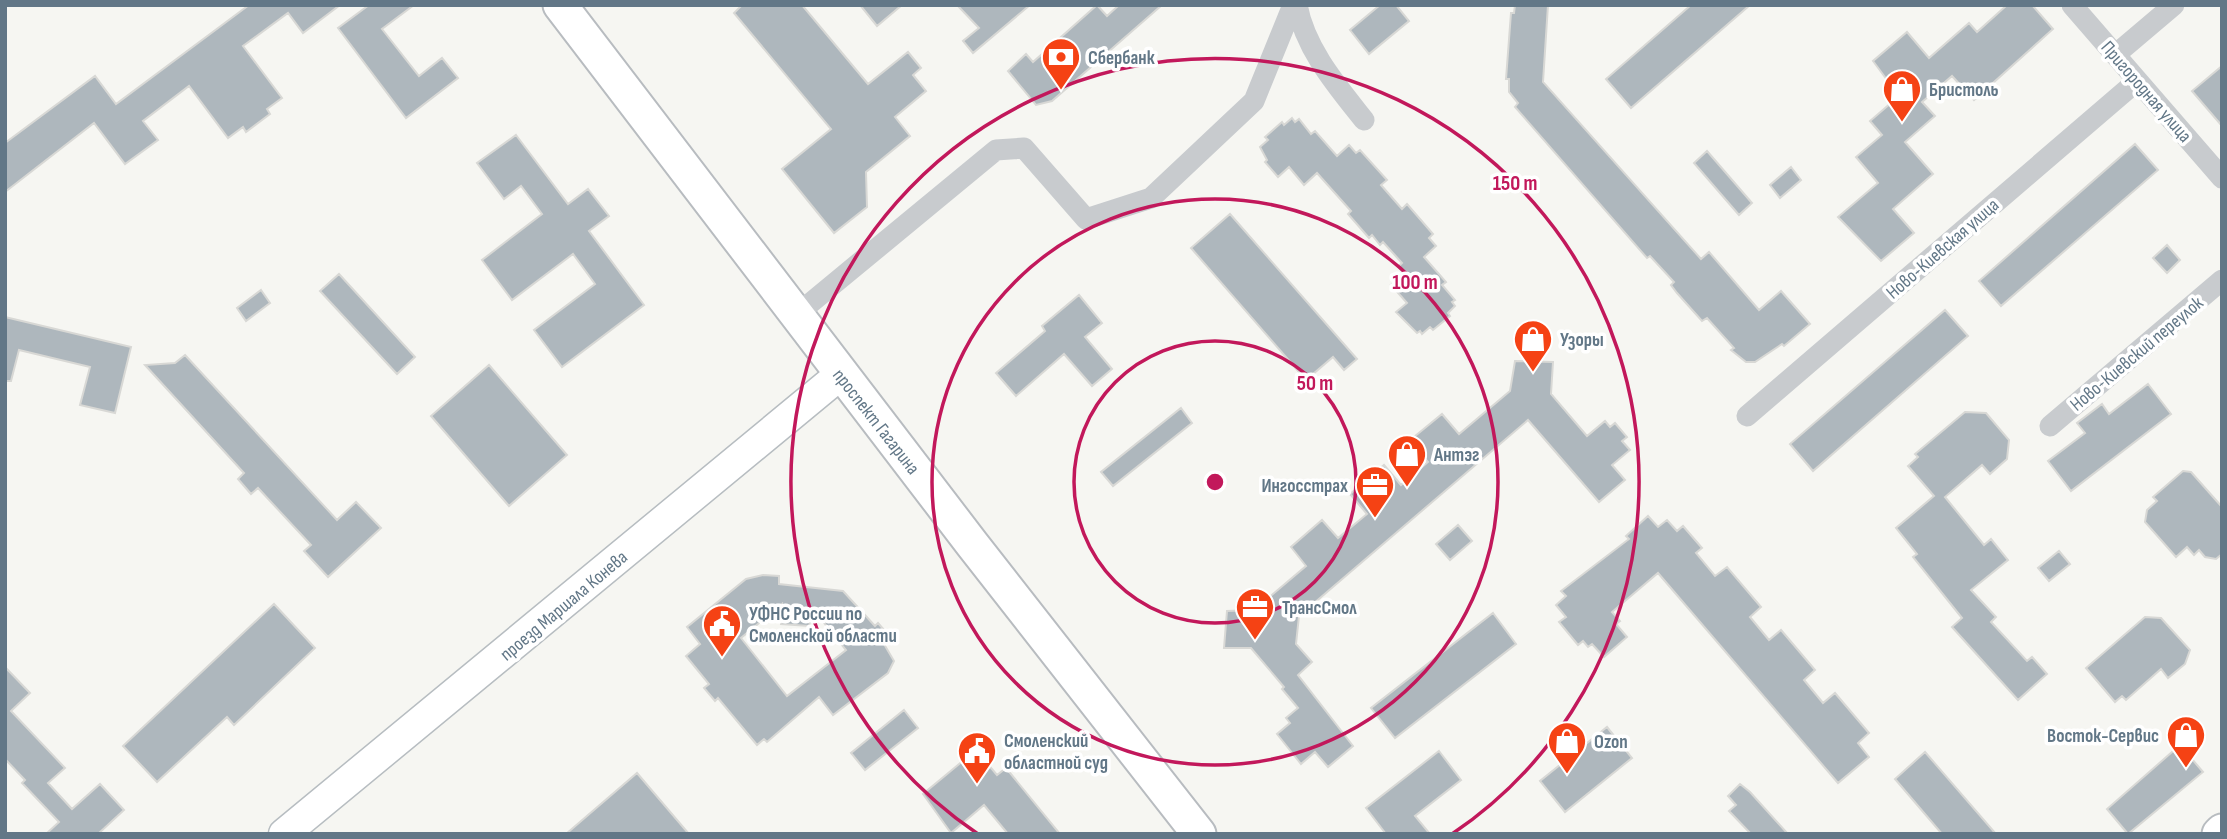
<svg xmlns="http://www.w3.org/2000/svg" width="2227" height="839" font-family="'Sofia Sans Condensed',sans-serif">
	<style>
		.building { fill: #aeb7bd; stroke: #d8d8d5; stroke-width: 2; fill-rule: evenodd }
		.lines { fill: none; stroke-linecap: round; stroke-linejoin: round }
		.secondary-casing { stroke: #b7bdc1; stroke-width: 33 }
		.primary-casing { stroke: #b8bcc0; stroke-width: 37 }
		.street { stroke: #c8cbce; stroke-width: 21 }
		.secondary { stroke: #fff; stroke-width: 30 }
		.primary { stroke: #fff; stroke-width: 33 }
		.ring { fill: none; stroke: #c2185b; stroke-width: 3.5 }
		.labels { text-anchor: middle; stroke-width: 7; stroke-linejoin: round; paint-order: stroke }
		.poi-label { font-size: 19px; font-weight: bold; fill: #627787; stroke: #fff; text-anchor: start }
		.street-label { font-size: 19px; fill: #627787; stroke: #fff }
		.centre { fill: #c2185b; stroke: #fff; stroke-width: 3.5 }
		.ring-label { font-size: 21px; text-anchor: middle; font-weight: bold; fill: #c2185b; stroke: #fff; stroke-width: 7; stroke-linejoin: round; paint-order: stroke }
	</style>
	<rect width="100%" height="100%" fill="#f6f6f2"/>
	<!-- building -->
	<path class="building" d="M249,5H340L303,33L288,13L243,46L282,98L267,109L270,114L246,132L243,127L228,138L189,86L143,121L158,140L125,164L94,123L5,192V143L95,76L116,104Z
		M369,5H414L382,29L419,76L442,58L458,78L406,118L338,28Z
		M742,5H802L868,84L908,52L921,68L913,75L926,91L895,117L910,136L866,172L867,207L834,233L782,169L831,129L734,13Z
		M860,5H902L877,26Z
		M957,5H1030L973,53L963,41L979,28Z
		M1097,5L1107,16L1119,5H1162L1052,101L1036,105L1008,71L1026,54L1033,62Z
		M1380,5H1396L1409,21L1369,54L1350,30Z
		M1515,5H1548L1543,82L1701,259L1709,252L1759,310L1781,291L1810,324L1784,346L1782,344L1755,362H1746L1731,350L1734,348L1707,318L1702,321L1677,293L1671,285L1674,282L1650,256L1647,258L1515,107L1518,103L1509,92V79H1506L1511,13H1514Z
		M1691,5H1750L1631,108L1606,79Z
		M2007,5H2032L2053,29L1974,100L1952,76L1922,102L1935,116L1905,142L1933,174L1893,209L1914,233L1881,261L1838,217L1878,183L1856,157L1882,135L1870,121L1899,96L1873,61L1907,32L1929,58L1969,23L1977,32Z
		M2222,66V126L2192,91Z
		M1292,118L1295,122L1299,119L1311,134L1315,131L1337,156L1349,145L1356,153L1360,150L1387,180L1381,185L1402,209L1407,204L1433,234L1429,238L1436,246L1424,257L1446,282L1442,285L1455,300L1452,302L1455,306L1448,313L1450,316L1433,330L1430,327L1422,334L1420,331L1417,333L1396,312L1407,303L1391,285L1405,274L1398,267L1402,263L1383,242L1380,245L1372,235L1369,238L1348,214L1351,211L1317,173L1304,185L1289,167L1278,177L1265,162L1267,160L1260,147L1268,140L1265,137L1282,122L1284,125Z
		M516,135L568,204L588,189L609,216L589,231L644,305L562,367L534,330L595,284L573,254L512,300L482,260L542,214L521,186L504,199L477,163Z
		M2135,144L2158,170L2001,306L1979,281Z
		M1707,151L1752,203L1739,215L1694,163Z
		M1791,167L1801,180L1780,198L1770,185Z
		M1230,214L1357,359L1344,370L1333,357L1306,380L1191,248Z
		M2167,245L2180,260L2167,273L2153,258Z
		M339,274L415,357L397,374L320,291Z
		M261,290L270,303L246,321L237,308Z
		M1079,295L1102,323L1085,337L1112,369L1092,386L1064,354L1016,396L996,373L1045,331L1042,326Z
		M1945,310L1968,336L1813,471L1790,444Z
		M5,317L131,347L115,413L80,405L90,367L19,350L11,381H5Z
		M185,355L337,520L356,502L381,528L328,577L304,551L311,545L258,488L251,494L238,479L244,473L145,365L175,363Z
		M1515,361L1553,362L1551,394L1587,436L1605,421L1610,427L1615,423L1627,437L1622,441L1630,450L1612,465L1625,480L1599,502L1528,420L1299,616L1296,644L1312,662L1298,675L1353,746L1328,767L1315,752L1301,764L1277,734L1290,723L1286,718L1298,708L1282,689L1284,687L1251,648H1224L1227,611L1254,610L1306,566L1291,547L1322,520L1338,538L1367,514L1350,494L1384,465L1401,485L1428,462L1409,441L1442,414L1459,434L1510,391Z
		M489,365L567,455L509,506L431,416Z
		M2148,384L2171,414L2071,491L2048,461L2085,433L2077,423L2102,404L2109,414Z
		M1181,408L1192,423L1113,486L1101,472Z
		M1965,412L1986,413L2009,440L2007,459L1990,474L1982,465L1945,497L1984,545L1991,539L2008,560L1971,590L1996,617L1991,622L2027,661L2032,657L2047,674L2018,700L1952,627L1962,618L1913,557L1917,554L1896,528L1934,496L1908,466L1918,457L1915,454Z
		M2183,471L2191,472L2222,507V554L2216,559L2205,557L2199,550L2194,555L2187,547L2176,557L2145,522L2147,510L2157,501L2153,497Z
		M1648,516L1658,527L1667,520L1677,531L1683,526L1702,548L1696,553L1715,576L1727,567L1761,607L1750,617L1769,640L1781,630L1815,670L1804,680L1823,703L1835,693L1869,733L1858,743L1869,757L1838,783L1658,573L1612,612L1620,621L1616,624L1627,637L1604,657L1592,644L1588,647L1583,641L1578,645L1559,622L1566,617L1556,605L1566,596L1561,591L1629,539L1626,536Z
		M1458,525L1472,541L1450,560L1436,544Z
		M2059,551L2070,564L2049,581L2038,568Z
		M763,575L779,576V584L843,591L875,626L878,623L891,638L884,644L894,661L888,673L833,715L819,697L767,742L764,739L757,745L718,698L715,701L704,688L709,684L686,656L700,644L687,627L746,579ZM782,604L781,624L809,626L813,609L846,650L787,696L741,638Z
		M274,604L315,648L234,725L227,717L157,782L123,746Z
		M1493,613L1516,644L1395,738L1371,708Z
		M2145,617L2161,618L2190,650L2185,664L2168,678L2161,669L2126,700L2122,696L2115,702L2086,668Z
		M5,667L30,693L11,711L65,768L48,783L72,809L100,784L124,810L98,834H46L59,822L22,783L25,780L5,759Z
		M904,710L918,728L865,770L851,753Z
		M1607,727L1632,758L1565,812L1540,781Z
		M2180,745L2203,772L2128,834L2107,809Z
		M976,750L997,775L1006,768L1060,834H1008L984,805L951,833L923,794Z
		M1439,751L1461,780L1415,816L1430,834H1386L1366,808Z
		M1925,752L1996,834H1942L1895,779Z
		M637,773L689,834H566Z
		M1740,784L1750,792L1788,834H1751L1729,811L1736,805L1728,796Z"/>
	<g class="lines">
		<!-- secondary casing -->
		<g class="secondary-casing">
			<path id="secondary" d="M284,834L841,374"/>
		</g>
		<!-- primary casing -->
		<g class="primary-casing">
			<path id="primary" d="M560,5L972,544L1199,834
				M2219,834L2222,831"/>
		</g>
		<!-- street -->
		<path class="street" d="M1297,5C1305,49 1337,86 1364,120
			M2072,5L2222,178
			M2115,55L2174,5
			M796,315L996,150L1024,148L1086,219L1151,198L1254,101L1293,5
			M1747,416L2137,81
			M2050,426L2222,280"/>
		<!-- secondary -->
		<use href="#secondary" class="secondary"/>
		<!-- primary -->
		<use href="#primary" class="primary"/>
	</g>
	<!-- distance rings -->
	<g class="ring">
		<circle cx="1215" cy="482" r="141"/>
		<circle cx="1215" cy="482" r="283"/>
		<path d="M978 834A424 424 0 1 1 1452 834"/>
	</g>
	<!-- icons -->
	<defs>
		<g id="bank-pin" transform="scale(2.0125)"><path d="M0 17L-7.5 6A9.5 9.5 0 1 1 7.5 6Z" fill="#f54214" stroke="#fff"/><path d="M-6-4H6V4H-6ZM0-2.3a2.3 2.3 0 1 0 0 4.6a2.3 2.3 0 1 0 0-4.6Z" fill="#fff"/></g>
		<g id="shop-pin" transform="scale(2.0125)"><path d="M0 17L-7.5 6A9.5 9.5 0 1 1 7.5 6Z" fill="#f54214" stroke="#fff"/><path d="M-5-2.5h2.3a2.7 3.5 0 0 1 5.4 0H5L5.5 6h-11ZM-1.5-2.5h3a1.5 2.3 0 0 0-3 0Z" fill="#fff"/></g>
		<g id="office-pin" transform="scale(2.0125)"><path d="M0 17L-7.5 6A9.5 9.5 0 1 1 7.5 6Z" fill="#f54214" stroke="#fff"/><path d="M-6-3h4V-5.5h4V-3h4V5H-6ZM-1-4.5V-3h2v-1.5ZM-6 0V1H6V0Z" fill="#fff"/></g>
		<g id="civic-pin" transform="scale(2.0125)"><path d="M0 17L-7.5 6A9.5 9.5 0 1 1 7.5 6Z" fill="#f54214" stroke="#fff"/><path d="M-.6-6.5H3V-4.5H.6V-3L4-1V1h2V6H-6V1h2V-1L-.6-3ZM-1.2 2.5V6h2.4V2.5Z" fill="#fff"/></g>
	</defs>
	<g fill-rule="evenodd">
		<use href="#bank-pin" x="1061" y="57"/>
		<use href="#shop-pin" x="1902" y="89"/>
		<use href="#shop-pin" x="1533" y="339"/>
		<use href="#shop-pin" x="1407" y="454"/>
		<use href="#office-pin" x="1375" y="485"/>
		<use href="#office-pin" x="1255" y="607"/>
		<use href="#civic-pin" x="722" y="624"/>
		<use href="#shop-pin" x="2186" y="735"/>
		<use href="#shop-pin" x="1567" y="741"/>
		<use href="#civic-pin" x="977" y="751"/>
	</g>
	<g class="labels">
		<!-- poi labels -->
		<g class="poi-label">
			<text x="1088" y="64">Сбербанк</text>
			<text x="1929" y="96">Бристоль</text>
			<text x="1560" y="346">Узоры</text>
			<text x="1434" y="461">Антэг</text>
			<text x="1348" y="492" text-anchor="end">Ингосстрах</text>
			<text x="1282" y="614">ТрансСмол</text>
			<text x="749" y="620">УФНС России по<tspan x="749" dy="22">Смоленской области</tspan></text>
			<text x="2159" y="742" text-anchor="end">Восток-Сервис</text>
			<text x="1004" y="747">Смоленский<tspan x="1004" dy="22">областной суд</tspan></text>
			<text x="1594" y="748">Ozon</text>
		</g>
		<!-- street labels -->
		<g class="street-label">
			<text transform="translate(2147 91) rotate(49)" y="7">Пригородная улица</text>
			<text transform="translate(1942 248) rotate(-41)" y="7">Ново-Киевская улица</text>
			<text transform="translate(2136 353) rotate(-40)" y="7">Ново-Киевский переулок</text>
			<text transform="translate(877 421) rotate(52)" y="7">проспект Гагарина</text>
			<text transform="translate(563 605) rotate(-40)" y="7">проезд Маршала Конева</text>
		</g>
	</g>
	<circle cx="1215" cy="482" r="10" class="centre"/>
	<g class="ring-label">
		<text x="1515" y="190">150 m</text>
		<text x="1415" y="289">100 m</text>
		<text x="1315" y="390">50 m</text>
	</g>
	<!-- border -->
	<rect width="2227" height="839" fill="none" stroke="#627787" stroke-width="14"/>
</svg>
